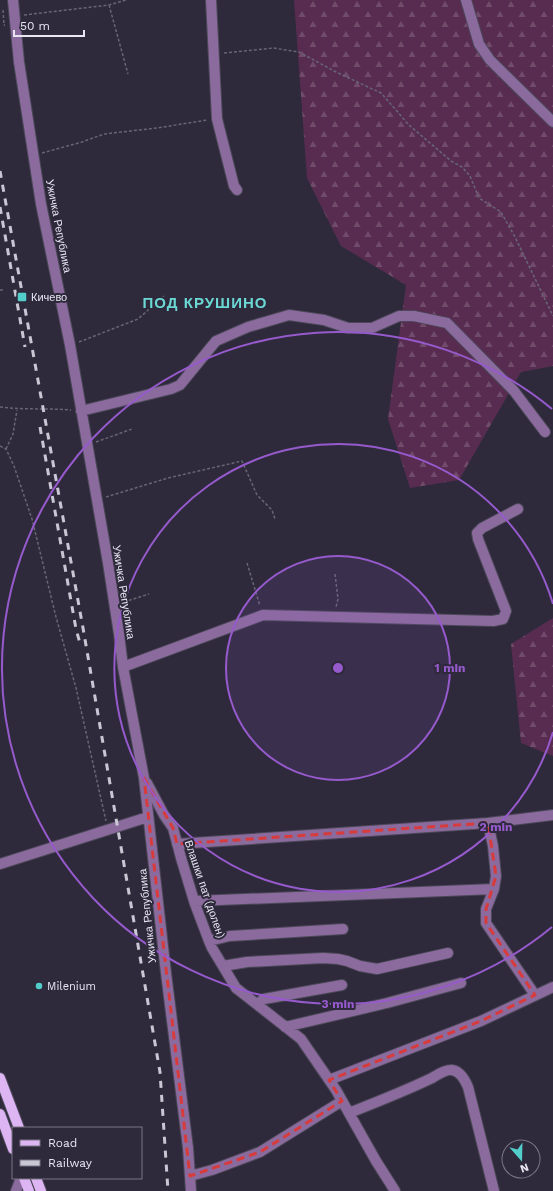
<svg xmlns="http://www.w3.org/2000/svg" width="553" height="1191" font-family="'Work Sans',sans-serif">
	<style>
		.forest { fill: url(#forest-firs) }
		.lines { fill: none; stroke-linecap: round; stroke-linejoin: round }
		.minor-casing { stroke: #4c4859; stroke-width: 12 }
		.major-casing { stroke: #4c4859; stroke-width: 12 }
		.path { stroke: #686575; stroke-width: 1.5; stroke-dasharray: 3 2; stroke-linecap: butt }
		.minor { stroke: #8b6b9d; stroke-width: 10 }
		.major { stroke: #dcb5f2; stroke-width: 10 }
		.rail { stroke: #c9c7d4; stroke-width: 3; stroke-dasharray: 7 7; stroke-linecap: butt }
		.marked { fill: none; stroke: #d83b3c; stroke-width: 3; stroke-dasharray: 8 5; stroke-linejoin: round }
		.ring { fill: none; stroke: #965acc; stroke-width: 2 }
		.poi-dot { fill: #53cdca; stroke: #2e2a3c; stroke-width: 1.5 }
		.labels { text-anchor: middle; stroke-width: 4; stroke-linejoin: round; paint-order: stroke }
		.street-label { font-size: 11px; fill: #e8e6f3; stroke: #2e2a3c }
		.poi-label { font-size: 11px; fill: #e8e6f3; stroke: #2e2a3c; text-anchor: start }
		.district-label { font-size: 15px; font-weight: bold; letter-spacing: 1px; fill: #6bd8d4; stroke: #2e2a3c }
		.centre { fill: #965acc; stroke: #2e2a3c; stroke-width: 2 }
		.ring-label { font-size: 12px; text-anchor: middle; font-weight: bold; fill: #965acc; stroke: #2e2a3c; stroke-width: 4; stroke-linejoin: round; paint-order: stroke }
	</style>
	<defs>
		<pattern id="forest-firs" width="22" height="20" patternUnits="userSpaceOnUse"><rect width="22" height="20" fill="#582c51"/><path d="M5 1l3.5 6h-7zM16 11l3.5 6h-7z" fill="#704b6a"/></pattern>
	</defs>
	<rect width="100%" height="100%" fill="#2e2a3c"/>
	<!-- forest -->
	<path class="forest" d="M294,0H553V366L521,372L459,480L410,488L388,419L406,285L341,246L307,178Z
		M553,618V756L521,743L511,644Z"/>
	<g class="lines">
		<!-- minor casing -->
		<g class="minor-casing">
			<path id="minor" d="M13,0L19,62L41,204L70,345L108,563L119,634L123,667L144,778L166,973L188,1148L191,1191
				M211,0L217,119L234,186L237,190
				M466,0L479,44L490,60L553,122
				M81,411L171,389L180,385L216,341L248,327L289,315L324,320L348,328H372L399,316H414L447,323L514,391L545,432
				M123,667L263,615L493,621L503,619L506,611L478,539L477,533L482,528L518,509
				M147,783L164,815L173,828L181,858L195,904L209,941L212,948L236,988L301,1039L336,1090L376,1161L395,1191
				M488,823L493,846L496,876L494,889L486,909V923L535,995
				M177,844L488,823L553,815
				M0,864L148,817
				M195,901L494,889
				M209,941L230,936L343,929
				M223,966L247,962L323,958L338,959L347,961L360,966L377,969L448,953
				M257,1004L264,999L342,985
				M285,1027L387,1003L461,983
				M329,1080L481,1021L553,987
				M349,1113C377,1102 405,1091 432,1078C437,1075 445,1069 452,1070C460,1071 465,1080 468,1087L494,1191
				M190,1176L212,1170L260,1152L342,1101
				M16,1191L21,1178"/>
		</g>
		<!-- major casing -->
		<g class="major-casing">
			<path id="major" d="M0,1078L19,1128
				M0,1114L13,1149
				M24,1178L29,1191
				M36,1178L41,1191"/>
		</g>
		<!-- path -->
		<path class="path" d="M109,5L128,74
			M3,10L4,25H5
			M24,15L109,5L126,0
			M224,53L273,48L299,52L336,72L381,93L409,125L451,161L462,167L470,176L479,198L501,212L515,237L553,316
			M42,153L82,142L104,134L157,128L207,120
			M0,290H3
			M79,342L138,319L165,295
			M0,407C24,410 47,408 71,410
			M96,442L132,429
			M0,446L6,449L14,466L32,519L56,617L76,688L106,821
			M6,449L13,434L17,410
			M106,497L168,478L242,461L257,495L272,510L275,519
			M247,563L260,606
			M335,574L338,599L336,607
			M124,602L149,594"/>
		<!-- minor -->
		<use href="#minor" class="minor"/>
		<!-- major -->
		<use href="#major" class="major"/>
		<!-- rail -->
		<path class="rail" d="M0,171L83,628L160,1072L168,1191
			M0,207L25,347
			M40,427L76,629L81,647"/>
	</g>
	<!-- marked area -->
	<path class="marked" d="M144,778L173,828L177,844L488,823L496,876L486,909V923L535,995L481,1021L329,1080L342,1101L260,1152L190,1176Z"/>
	<!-- distance rings -->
	<circle cx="338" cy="668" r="112" fill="#965acc" fill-opacity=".12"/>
	<g class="ring">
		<circle cx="338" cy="668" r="112"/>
		<path d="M553 732A224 224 0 1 1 553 604"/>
		<path d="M552 927A336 336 0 1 1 552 409"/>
	</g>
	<!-- markers -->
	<g class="poi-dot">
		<rect x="17" y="292" width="10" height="10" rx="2"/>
		<circle cx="39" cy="986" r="4"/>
	</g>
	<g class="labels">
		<!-- street labels -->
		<g class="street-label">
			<text transform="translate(59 226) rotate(79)" y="4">Ужичка Република</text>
			<text transform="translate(124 592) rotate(81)" y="4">Ужичка Република</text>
			<text transform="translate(205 889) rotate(71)" y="4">Влашки пат (долен)</text>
			<text transform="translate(147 916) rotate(-96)" y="4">Ужичка Република</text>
		</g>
		<!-- poi labels -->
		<g class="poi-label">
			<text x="31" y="301">Кичево</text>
			<text x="47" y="990">Milenium</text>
		</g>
		<!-- district labels -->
		<g class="district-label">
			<text x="205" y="308">ПОД КРУШИНО</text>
		</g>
	</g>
	<circle cx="338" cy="668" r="6" class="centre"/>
	<g class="ring-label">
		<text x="450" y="672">1 min</text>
		<text x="496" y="831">2 min</text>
		<text x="338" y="1008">3 min</text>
	</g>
	<!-- legend -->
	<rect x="12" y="1127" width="130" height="52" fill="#2e2a3c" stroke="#787585"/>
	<rect x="20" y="1140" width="20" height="6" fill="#dcb5f2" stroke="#787585"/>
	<text x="48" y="1147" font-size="12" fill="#e8e6f3">Road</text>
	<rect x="20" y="1160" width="20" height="6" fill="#c9c7d4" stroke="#787585"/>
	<text x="48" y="1167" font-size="12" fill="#e8e6f3">Railway</text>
	<!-- north arrow -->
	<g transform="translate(521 1159) rotate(160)"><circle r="19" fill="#2e2a3c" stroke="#787585"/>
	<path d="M0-3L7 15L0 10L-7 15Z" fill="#53cdca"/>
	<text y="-6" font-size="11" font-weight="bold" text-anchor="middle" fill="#e8e6f3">N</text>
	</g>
	<!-- scale -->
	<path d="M14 30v6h70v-6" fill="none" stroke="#e8e6f3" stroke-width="2"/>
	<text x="20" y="30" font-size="12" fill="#e8e6f3" stroke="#2e2a3c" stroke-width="3" paint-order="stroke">50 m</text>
</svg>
